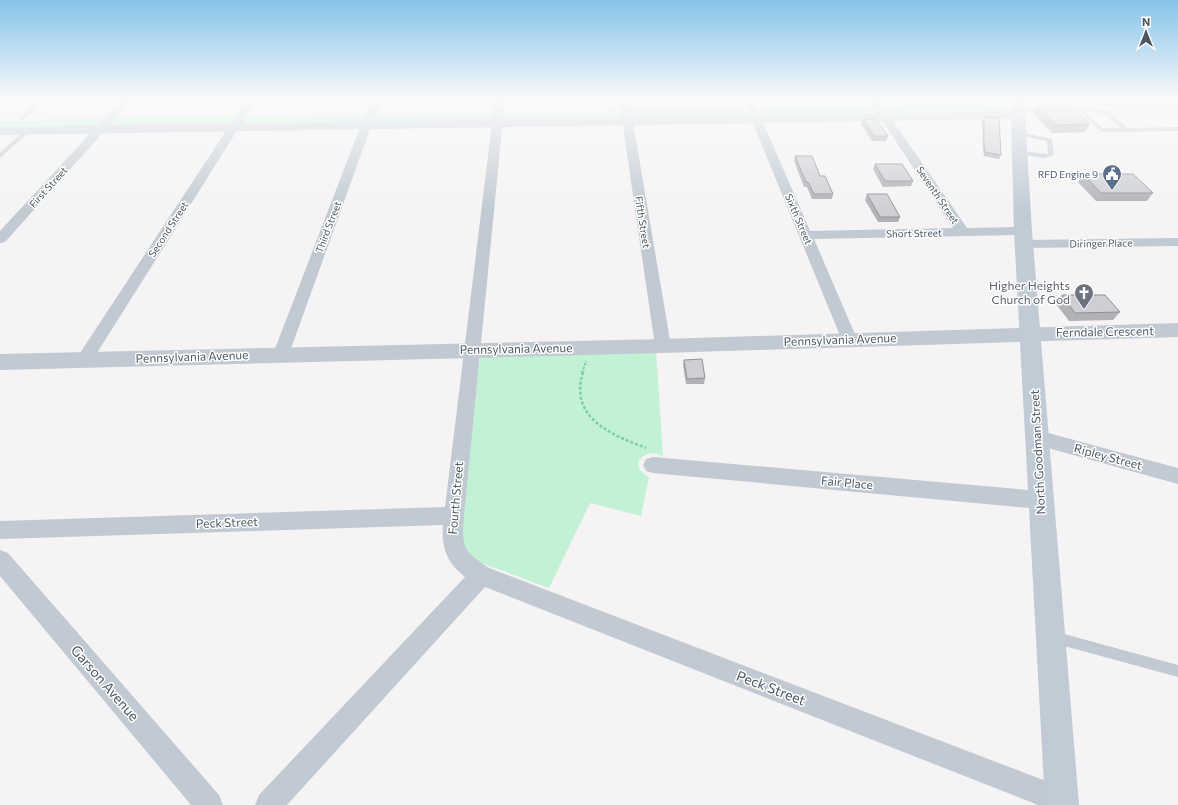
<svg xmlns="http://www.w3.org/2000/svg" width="1178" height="805" font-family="Commissioner,sans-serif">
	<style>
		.green { fill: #c3f1d5 }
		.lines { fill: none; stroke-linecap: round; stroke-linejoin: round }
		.path-far1 { stroke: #7ad0a6; stroke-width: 2; stroke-dasharray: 2.5 1.5; stroke-linecap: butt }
		.path { stroke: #7ad0a6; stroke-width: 2.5; stroke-dasharray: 3 2; stroke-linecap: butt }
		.service { fill: #c1cad2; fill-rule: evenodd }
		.minor { fill: #c1cad2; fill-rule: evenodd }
		.tertiary { fill: #c1cad2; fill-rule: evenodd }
		.secondary { fill: #c1cbd6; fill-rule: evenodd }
		.wall { fill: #b0b2b7 }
		.building { fill: #cdcfd5; stroke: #909195 }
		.labels { text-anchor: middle; stroke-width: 3; stroke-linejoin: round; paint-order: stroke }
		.far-service-label { font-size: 10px; fill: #4e5e75; stroke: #fff; text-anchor: end }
		.far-street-label { font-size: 10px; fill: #4a5661; stroke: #fff }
		.worship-label { font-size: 12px; fill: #5b616d; stroke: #fff; text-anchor: end }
		.street-label { font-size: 12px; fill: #4a5661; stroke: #fff }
		.near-street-label { font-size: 14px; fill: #4a5661; stroke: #fff }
	</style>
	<rect width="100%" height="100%" fill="#f5f3f3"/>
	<!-- green -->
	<path class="green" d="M991,104L998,106L1003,110L1001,112L0,127V120Z
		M656,350L663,457C655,451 646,452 639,460C637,469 642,473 649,477L641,516L590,503L549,588L468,558L459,545L480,357Z"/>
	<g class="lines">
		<!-- path-far1 -->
		<path class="path-far1" d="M582,373L586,361"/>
		<!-- path -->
		<path class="path" d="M583,372C569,418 610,434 646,448"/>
		<!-- service -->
		<path class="service" d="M40,99H46L23,120H19V118Z
			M988,99H994L997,102L992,103Z
			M1085,99H1091L1095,102H1178V106H1094Z
			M1018,108L1047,109L1050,111L1047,113L1016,111V109Z
			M1080,108H1094L1104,111V109H1108L1127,128L1178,127V131L1101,132L1079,112L1064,113L1061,111L1064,109ZM1085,112C1103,112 1108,116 1121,128H1103Z
			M25,130L30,131L0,158V153Z
			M1019,132L1052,139L1054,155L1044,158L1018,154L1017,153L1020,151L1048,154L1047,141L1017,135V133Z
			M1053,631L1178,665V677L1053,643L1049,641L1047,637L1049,633Z"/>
		<!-- minor -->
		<path class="minor" d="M122,99H133L5,242L0,243V231Z
			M247,99H257L90,364L84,366L78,364L75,360L78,356Z
			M371,99H381L289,354L287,358L281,360L275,358L273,354Z
			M495,99H505L464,516C462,547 462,550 489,568L1072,791L1076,801L1074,805H1038L485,587L287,805H255L259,795L465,577C447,563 441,548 443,525L0,539V521L445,507Z
			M619,99H629L671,346L669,350L663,352L657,350L655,346Z
			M743,99H753L810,231L953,228L868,99H878L967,228L1023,227L1028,228L1030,231L1028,234L1023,235L814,239L857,339L855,343L849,345L843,343Z
			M1178,238V246L1024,248L1019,247L1017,244L1019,241L1024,240Z
			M1037,430L1178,468V484L1030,443L1028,438L1030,433Z
			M653,457L1040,491L1047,494L1050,500L1047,506L1040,509L653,473L646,471L643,465L646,459Z
			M0,550L8,553L219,795L223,805H191L0,576Z"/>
		<!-- tertiary -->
		<path class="tertiary" d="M0,99H10L5,104L0,105Z
			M1178,323V337L663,353L0,370V354L663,339Z"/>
		<!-- secondary -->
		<path class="secondary" d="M1010,99H1024L1032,231L1079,805H1045L1014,231L1011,119L0,135V127L1011,111Z"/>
	</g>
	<!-- wall -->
	<path class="wall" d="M463,99H487L486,102L464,104Z
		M1038,107L1090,124L1085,132L1052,133L1034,114Z
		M984,117L1001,155L999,159L984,156L983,149L982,121Z
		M863,119L888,136L886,141H872L861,124Z
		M795,156L820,176L833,194L832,199H812L807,187H804L794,161Z
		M875,164L913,181L911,186L883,187L873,169Z
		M1083,174L1153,193L1147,201H1096L1078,182Z
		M867,194L900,217L898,222H878L865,200Z
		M1062,295L1120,312L1113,320L1069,321L1056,304Z
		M684,360L705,378L704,384H686L683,365Z"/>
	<!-- building -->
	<path class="building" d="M1070,106L1090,124L1056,125L1038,107Z
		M984,117H999L1001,155L985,152L984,145Z
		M863,119H876L888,136H874Z
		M795,156H812L820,176H825L833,194H814L808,182H806Z
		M875,164H902L913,181H885Z
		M1083,174H1133L1153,193H1101Z
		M867,194H887L900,217H880Z
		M1062,295H1105L1120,312L1075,313Z
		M702,359L705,378L687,379L684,360Z"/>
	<!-- sky -->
	<linearGradient id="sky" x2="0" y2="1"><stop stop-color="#85c3ea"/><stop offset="0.47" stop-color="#fafafa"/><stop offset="1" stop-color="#fafafa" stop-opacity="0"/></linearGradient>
	<rect width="1178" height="212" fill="url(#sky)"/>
	<!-- icons -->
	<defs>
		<g id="civic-pin" transform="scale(1)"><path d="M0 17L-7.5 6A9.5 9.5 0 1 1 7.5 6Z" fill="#5c6f8a" stroke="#fff"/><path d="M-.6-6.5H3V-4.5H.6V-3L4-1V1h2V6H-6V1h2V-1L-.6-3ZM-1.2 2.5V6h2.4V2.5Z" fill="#fff"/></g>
		<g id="church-pin" transform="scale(1)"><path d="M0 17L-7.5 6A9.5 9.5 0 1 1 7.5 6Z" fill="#6b7280" stroke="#fff"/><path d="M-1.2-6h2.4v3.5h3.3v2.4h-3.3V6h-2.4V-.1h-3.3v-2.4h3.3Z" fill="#fff"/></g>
	</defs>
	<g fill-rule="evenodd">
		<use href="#civic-pin" x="1112" y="174"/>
		<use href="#church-pin" x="1084" y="293"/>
	</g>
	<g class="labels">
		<!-- far-service labels -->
		<g class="far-service-label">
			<text x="1098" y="178">RFD Engine 9</text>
		</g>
		<!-- far-street labels -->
		<g class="far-street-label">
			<text transform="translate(48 187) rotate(-48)" y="4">First Street</text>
			<text transform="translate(938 195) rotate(56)" y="4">Seventh Street</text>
			<text transform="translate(799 219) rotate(67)" y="4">Sixth Street</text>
			<text transform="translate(643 222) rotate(81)" y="4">Fifth Street</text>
			<text transform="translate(328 227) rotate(-69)" y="4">Third Street</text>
			<text transform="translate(168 229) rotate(-57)" y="4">Second Street</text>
			<text transform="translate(914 233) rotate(-1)" y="4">Short Street</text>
			<text transform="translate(1101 243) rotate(-1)" y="4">Diringer Place</text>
		</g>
		<!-- worship labels -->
		<g class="worship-label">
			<text x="1070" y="290">Higher Heights<tspan x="1070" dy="14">Church of God</tspan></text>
		</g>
		<!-- street labels -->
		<g class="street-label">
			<text transform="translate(1105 332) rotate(-1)" y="4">Ferndale Crescent</text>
			<text transform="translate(840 340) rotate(-2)" y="4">Pennsylvania Avenue</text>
			<text transform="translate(516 349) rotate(-1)" y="4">Pennsylvania Avenue</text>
			<text transform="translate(192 357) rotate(-2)" y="4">Pennsylvania Avenue</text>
			<text transform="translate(1038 452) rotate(-93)" y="4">North Goodman Street</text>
			<text transform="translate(1108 457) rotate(15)" y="4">Ripley Street</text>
			<text transform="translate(847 483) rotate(5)" y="4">Fair Place</text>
			<text transform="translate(456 498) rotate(-85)" y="4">Fourth Street</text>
			<text transform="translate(227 523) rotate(-2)" y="4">Peck Street</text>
		</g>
		<!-- near-street labels -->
		<g class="near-street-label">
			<text transform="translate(105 683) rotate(49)" y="5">Garson Avenue</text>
			<text transform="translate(771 688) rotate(21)" y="5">Peck Street</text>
		</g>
	</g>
	<!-- north arrow -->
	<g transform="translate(1146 32)" stroke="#ffffff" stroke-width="3" paint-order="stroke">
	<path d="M0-3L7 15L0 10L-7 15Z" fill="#4a5661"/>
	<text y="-6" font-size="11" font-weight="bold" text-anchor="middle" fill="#4a5661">N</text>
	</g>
</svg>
